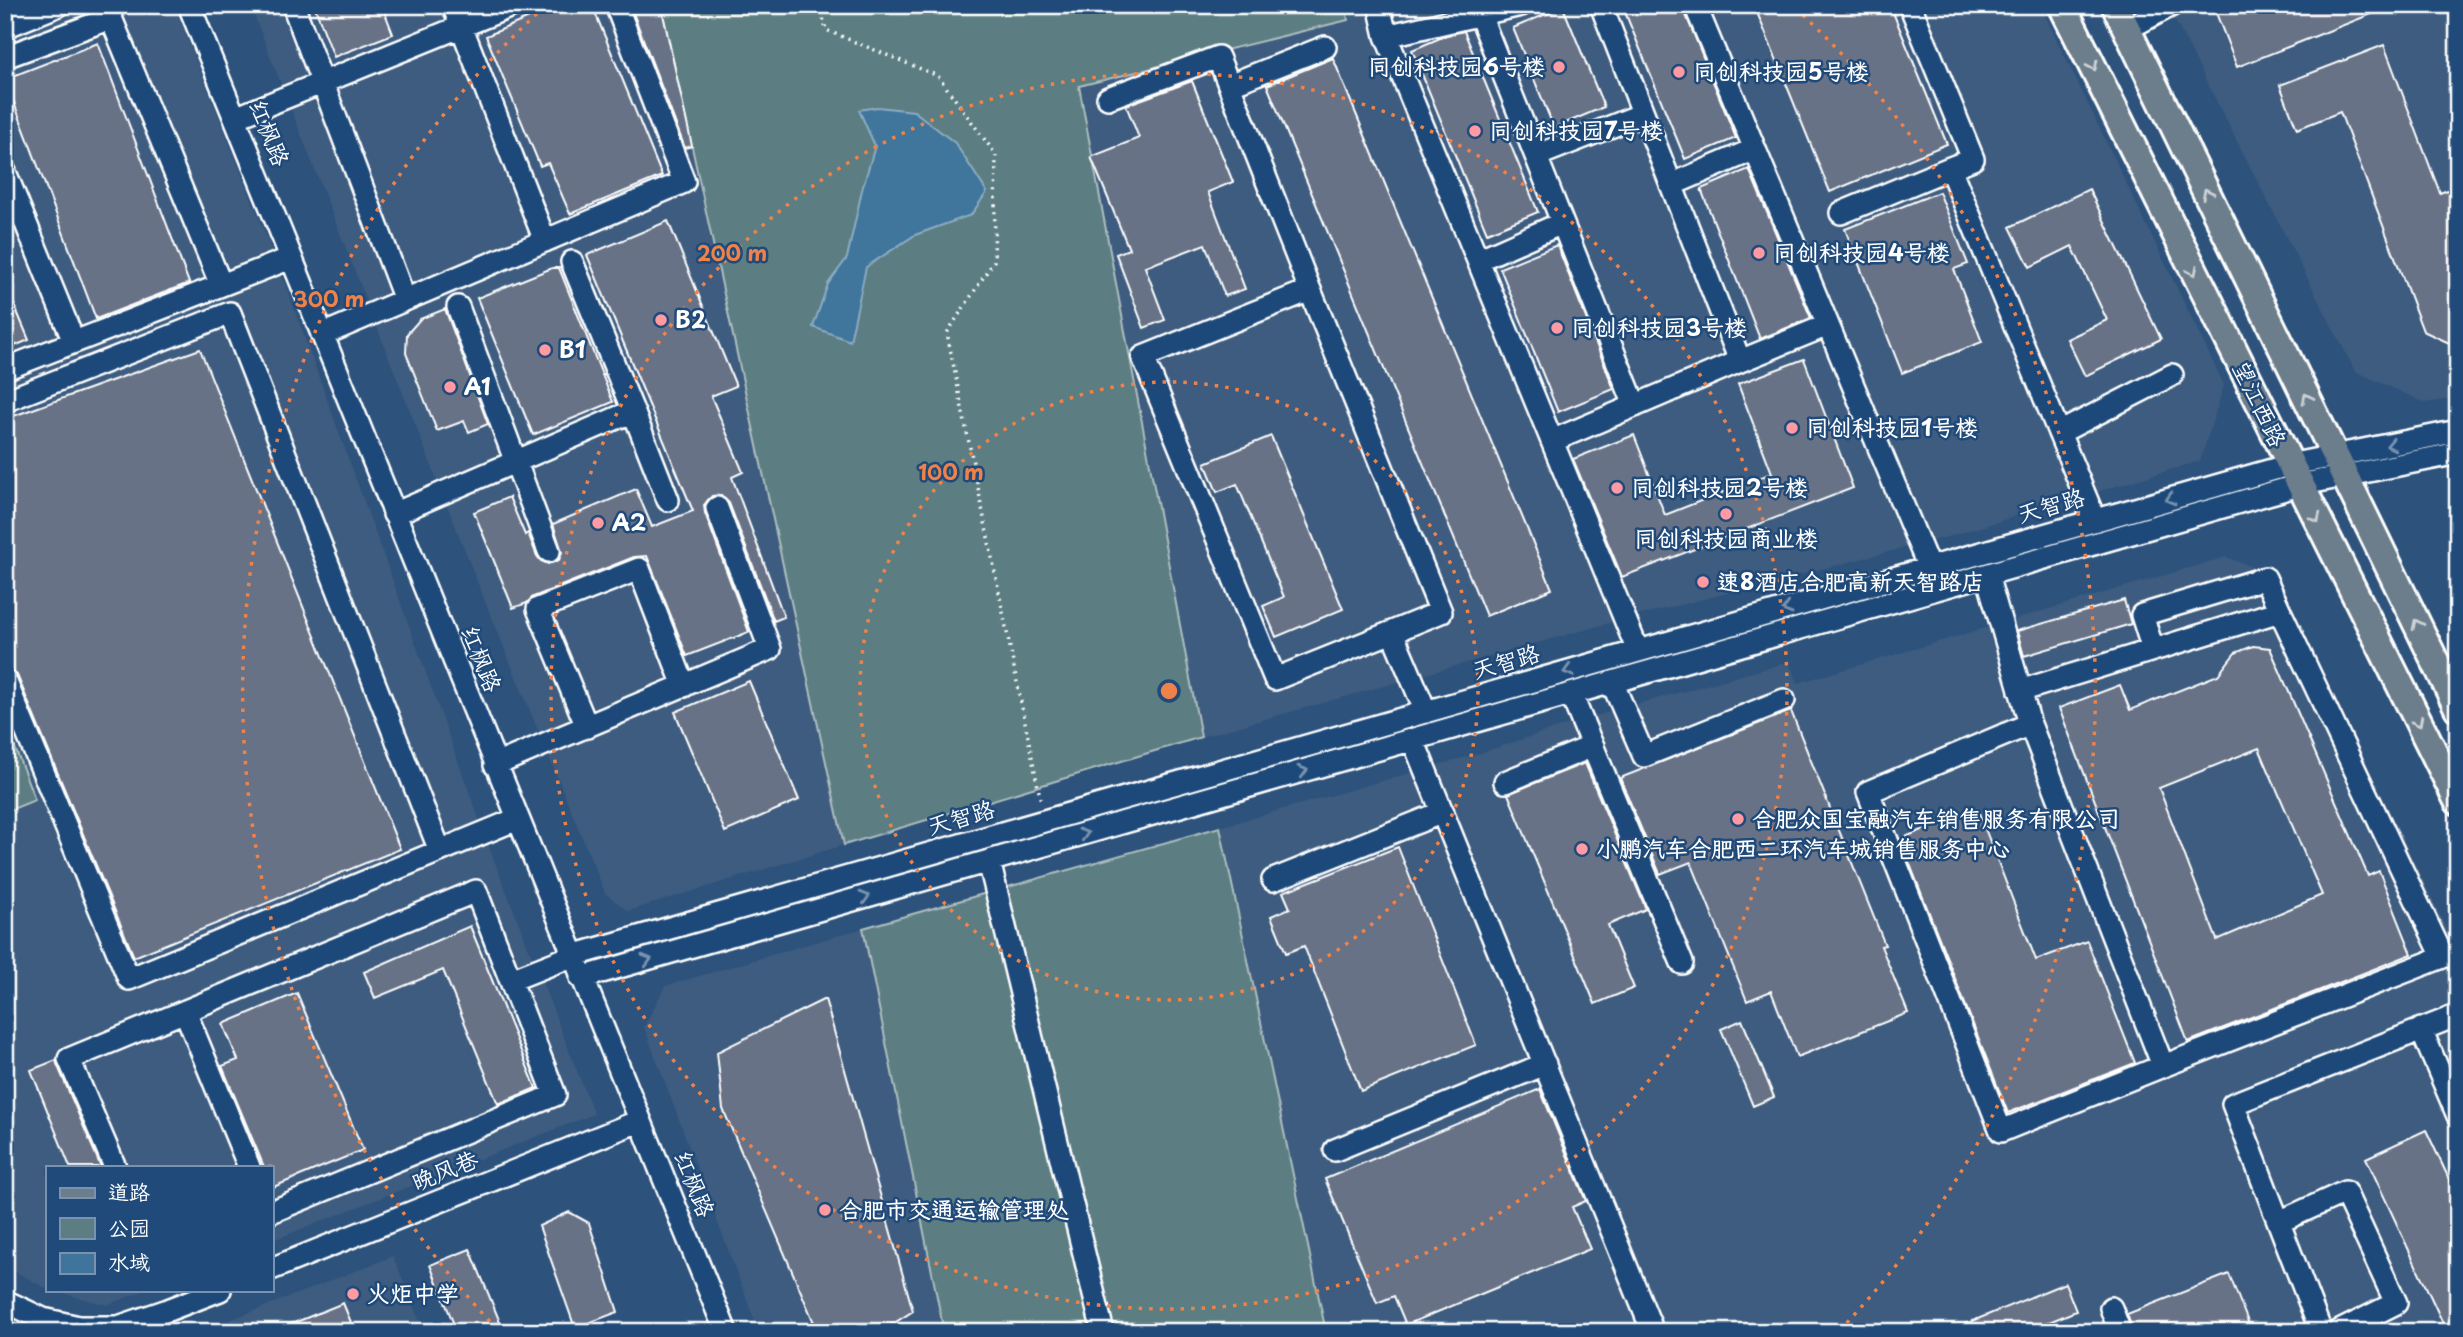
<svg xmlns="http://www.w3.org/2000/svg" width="2463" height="1337" font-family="'Playpen Sans','LXGW WenKai TC',sans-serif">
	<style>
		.built { fill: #3e5c7f }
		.green { fill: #5c7e82; stroke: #aebec0; stroke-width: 2 }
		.water { fill: #3f759c; stroke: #8cacc4; stroke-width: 2 }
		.building { fill: #677286; stroke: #fff; stroke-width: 2; fill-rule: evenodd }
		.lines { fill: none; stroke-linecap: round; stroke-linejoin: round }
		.minor-casing { stroke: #fff; stroke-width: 26 }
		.major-casing { stroke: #fff; stroke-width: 32 }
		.path { stroke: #fff; stroke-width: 3.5; stroke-dasharray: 2 5; stroke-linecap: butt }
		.minor { stroke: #1f4a7a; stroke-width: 21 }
		.major { stroke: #6c7d8b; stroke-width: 26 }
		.oneway { stroke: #ccd2d6 }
		.oneway2 { stroke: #7992af }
		.ring { fill: none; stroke: #ee8249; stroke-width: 3.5; stroke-dasharray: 3.5 7 }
		.poi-dot { fill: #ff9aa2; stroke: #1f4a7a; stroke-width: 2.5 }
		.labels { text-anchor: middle; stroke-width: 5; stroke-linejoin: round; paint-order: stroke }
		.poi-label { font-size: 23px; font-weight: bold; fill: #fff; stroke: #1f4a7a; text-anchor: start }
		.street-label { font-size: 23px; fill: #fff; stroke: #1f4a7a }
		.centre { fill: #ee8249; stroke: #1f4a7a; stroke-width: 3.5 }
		.ring-label { font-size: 21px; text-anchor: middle; font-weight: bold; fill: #ee8249; stroke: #1f4a7a; stroke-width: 5; stroke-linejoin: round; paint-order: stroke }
	</style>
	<rect width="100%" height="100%" fill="#2d527c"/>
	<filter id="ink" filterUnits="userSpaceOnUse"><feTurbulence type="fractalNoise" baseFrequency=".0143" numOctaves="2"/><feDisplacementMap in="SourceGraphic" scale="14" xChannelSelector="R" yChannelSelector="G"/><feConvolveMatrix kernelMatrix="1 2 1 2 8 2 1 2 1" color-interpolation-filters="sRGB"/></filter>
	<g filter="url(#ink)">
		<!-- built -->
		<path class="built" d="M5,5H174L283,278L491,852L594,1114L271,1241V1167H47V1289L5,1266Z
			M250,5H661L844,845L628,911L605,893L482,594Z
			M1345,5H2040L2224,385L2200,461L1947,537L1602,625L1201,737L1079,85L1347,20Z
			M2167,5H2458V398L2425,403L2355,371Z
			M2226,557L2277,576L2458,953V1332H1326L1220,827L1477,754L1591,717L1789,662L1798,683Z
			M863,928L944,1332H759L644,1027L665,986Z
			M393,1256L424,1332H200Z
			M51,1290H146L107,1305Z"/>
		<!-- green -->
		<path class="green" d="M661,5H1345L1348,20L1079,86L1201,737L844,845Z
			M5,722L35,800L5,812Z
			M1220,827L1326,1332H944L863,928Z"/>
		<!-- water -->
		<path class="water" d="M877,107L914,111L955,143L987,192L971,215L915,235L866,267L850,341L813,327L828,284L847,258L862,190L875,146L859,110Z"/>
		<!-- building -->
		<path class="building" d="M314,5H382L393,34L334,57Z
			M560,5H592L662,176L570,214L548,163L540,166L486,36Z
			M630,5H661L692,146L685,148Z
			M1622,5H1682L1736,138L1685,159Z
			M1754,5H1890L1947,144L1830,192Z
			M2213,5H2391L2392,6L2237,67Z
			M1563,7L1604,107L1554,128L1513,28Z
			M1464,31L1538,212L1487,233L1412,50L1447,35Z
			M98,43L189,283L96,319L5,79Z
			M2384,45L2440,193L2458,186V347L2423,331L2340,112L2297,129L2280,85Z
			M1333,58L1552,589L1486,616L1267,85Z
			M1192,81L1233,182L1208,192L1245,289L1225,296L1205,244L1145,267L1165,320L1144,328L1116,254L1129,249L1091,157L1139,138L1126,105Z
			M1749,169L1811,318L1760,339L1701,189Z
			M2089,189L2161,339L2085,376L2067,339L2107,320L2072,246L2030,267L2010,227Z
			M1939,192L1968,264L1954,269L1982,342L1902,373L1845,229Z
			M668,221L736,386L711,396L743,472L732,477L784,617L774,621L729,503L720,495L712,496L704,505L705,513L749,632L687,656L647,556L634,557L533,597L527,603L513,608L474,512L509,497L525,535L528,533L537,556L541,561L548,564L559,560L562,552L553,524L636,489L652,527L693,511L587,255Z
			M1557,245L1614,389L1558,412L1500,268Z
			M552,268H559L613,402L533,435L477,298Z
			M5,283L29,340L5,350Z
			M445,309L488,424L469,432L464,421L437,431L406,353L407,334L420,319Z
			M200,349L400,849L134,957L17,675L11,669L5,654V419Z
			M1804,359L1853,488L1622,577L1573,459L1634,435L1665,515L1772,473L1738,384Z
			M1271,436L1343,609L1276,637L1263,606L1284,597L1237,484L1217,492L1205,463Z
			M2124,600L2131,624L2024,656L2017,631Z
			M2253,646L2270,648L2368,876L2379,871L2412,954L2188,1042L2059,708L2120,685L2130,710L2218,675L2235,653ZM2259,748L2322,895L2217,940L2159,788Z
			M749,681L799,800L725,832L675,712Z
			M1791,711L1885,945L1881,946L1908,1013L1797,1057L1771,991L1747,1001L1691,862L1660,874L1620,778Z
			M1585,763L1646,909L1608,925L1634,988L1595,1004L1508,794Z
			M1977,808L2036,960L2087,941L2135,1063L2008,1113L1900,839Z
			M1398,847L1476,1045L1361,1091L1304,946L1286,953L1271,916L1290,908L1283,892Z
			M470,926L536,1088L498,1104L443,970L375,998L364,972Z
			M297,993L363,1150L271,1188V1167H264L222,1066L238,1060L223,1024Z
			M825,999L913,1311L880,1332H818L723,1109L717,1052Z
			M1742,1020L1774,1097L1753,1106L1721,1029Z
			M56,1060L57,1064L101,1167H70L31,1070Z
			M1540,1089L1586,1201L1572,1207L1590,1249L1406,1325L1394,1296L1377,1303L1325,1179Z
			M2426,1130L2458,1198V1332H2447L2366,1158Z
			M569,1212L589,1223L618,1312L575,1328L539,1226Z
			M470,1249L504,1332H457L430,1265Z
			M2229,1274L2252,1332H2133L2127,1314Z
			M2065,1283L2076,1311L2025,1332H1946Z
			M343,1303L355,1332H274V1331Z"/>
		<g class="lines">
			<!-- minor casing -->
			<g class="minor-casing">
				<path id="minor" d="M189,5L726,1332
					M293,5L405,300
					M453,5L545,241
					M1379,5L1386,36
					M1521,5L1386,36L1638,651
					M1695,5L1929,568
					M1910,5L1973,159L1950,168L2095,520
					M1480,15L1635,406
					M5,27L59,5
					M2127,29L2172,5
					M5,57L111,18L221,285
					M1229,85L1325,47
					M1108,98L1218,57L1310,290
					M235,118L514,5
					M1536,156L1643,114
					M5,172L74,342
					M1671,185L1755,149
					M1841,213L1950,168
					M1478,260L1562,223
					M458,307L549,551
					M322,335L684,182L616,5
					M1740,361L1828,325
					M5,369L291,258
					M5,401L230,313L440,851
					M633,411L668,500
					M2059,433L2172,375
					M1552,441L1740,361L1601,5
					M394,514L633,411L572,262
					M1987,575L2030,724L2163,1066L2443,957L2280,611L2020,691
					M1392,632L1441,612L1310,290L1143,357L1275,679L1392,632L1426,712
					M2153,650L2142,615L2265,578L2280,611
					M5,680L129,979L517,819
					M1612,682L1644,756L1784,700
					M1571,694L1682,963
					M2030,724L1868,792L2001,1131L2163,1066
					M587,727L538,609L639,569L684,686
					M1413,740L1653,1332
					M495,765L770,649L717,508
					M1505,782L1593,746
					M989,861L1103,1332
					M1273,880L1443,812
					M581,978L2299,485L2458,453
					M511,980L572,956L2289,465L2458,431
					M185,1011L249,1167
					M2421,1029L2458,1116
					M1335,1150L1545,1064
					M115,1167L69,1059L476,891L555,1095L271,1212
					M2279,1222L2345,1192L2396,1303L2338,1332
					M271,1269L639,1121
					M5,1301L43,1319L79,1327H118L168,1310L220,1290
					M2111,1308L2120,1332
					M2321,1332L2233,1104L2458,1015"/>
			</g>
			<!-- major casing -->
			<g class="major-casing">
				<path id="major" d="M2062,5L2458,801
					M2115,5L2458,708"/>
			</g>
			<!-- path -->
			<path class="path" d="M820,5L826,30L938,76L996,155L994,261L947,333L1041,802"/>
			<!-- minor -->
			<use href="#minor" class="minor"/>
			<!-- major -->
			<use href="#major" class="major"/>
		</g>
		<!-- one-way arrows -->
		<defs><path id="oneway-chevron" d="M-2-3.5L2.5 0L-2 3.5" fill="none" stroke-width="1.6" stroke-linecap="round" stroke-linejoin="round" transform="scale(1.75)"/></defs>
		<g class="oneway">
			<use href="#oneway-chevron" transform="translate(2093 66) rotate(64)"/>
			<use href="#oneway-chevron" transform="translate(2207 193) rotate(-116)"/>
			<use href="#oneway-chevron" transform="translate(2193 271) rotate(64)"/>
			<use href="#oneway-chevron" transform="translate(2307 398) rotate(-116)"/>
			<use href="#oneway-chevron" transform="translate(2316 518) rotate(63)"/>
			<use href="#oneway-chevron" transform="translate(2417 624) rotate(-116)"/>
			<use href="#oneway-chevron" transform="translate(2418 722) rotate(63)"/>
		</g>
		<g class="oneway2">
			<use href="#oneway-chevron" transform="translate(2391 445) rotate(168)"/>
			<use href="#oneway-chevron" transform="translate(2170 499) rotate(164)"/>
			<use href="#oneway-chevron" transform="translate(1787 609) rotate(164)"/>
			<use href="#oneway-chevron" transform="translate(1568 671) rotate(164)"/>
			<use href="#oneway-chevron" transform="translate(1303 771) rotate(-16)"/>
			<use href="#oneway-chevron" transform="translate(1084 834) rotate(-16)"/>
			<use href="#oneway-chevron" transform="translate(865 897) rotate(-16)"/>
			<use href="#oneway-chevron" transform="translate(647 960) rotate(-16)"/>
		</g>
	</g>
	<!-- distance rings -->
	<g class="ring">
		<circle cx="1169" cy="691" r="309"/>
		<circle cx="1169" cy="691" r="618"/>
		<path d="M497 1329A927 927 0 0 1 543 8M1795 8A927 927 0 0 1 1841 1329"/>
	</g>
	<!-- markers -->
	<g class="poi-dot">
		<circle cx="1559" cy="67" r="7"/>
		<circle cx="1679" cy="72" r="7"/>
		<circle cx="1475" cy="131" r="7"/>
		<circle cx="1759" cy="253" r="7"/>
		<circle cx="661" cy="320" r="7"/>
		<circle cx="1557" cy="328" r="7"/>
		<circle cx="545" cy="350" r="7"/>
		<circle cx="450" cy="387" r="7"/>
		<circle cx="1792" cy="428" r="7"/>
		<circle cx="1617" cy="488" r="7"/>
		<circle cx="1726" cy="514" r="7"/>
		<circle cx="598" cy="523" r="7"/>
		<circle cx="1703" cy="582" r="7"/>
		<circle cx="1738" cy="819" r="7"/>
		<circle cx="1582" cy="849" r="7"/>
		<circle cx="825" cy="1210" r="7"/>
		<circle cx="353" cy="1294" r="7"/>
	</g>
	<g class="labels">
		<!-- poi labels -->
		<g class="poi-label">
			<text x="1545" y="75" text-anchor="end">同创科技园6号楼</text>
			<text x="1693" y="80">同创科技园5号楼</text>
			<text x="1489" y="139">同创科技园7号楼</text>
			<text x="1773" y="261">同创科技园4号楼</text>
			<text x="675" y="328">B2</text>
			<text x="1571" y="336">同创科技园3号楼</text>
			<text x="559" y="358">B1</text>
			<text x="464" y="395">A1</text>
			<text x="1806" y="436">同创科技园1号楼</text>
			<text x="1631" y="496">同创科技园2号楼</text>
			<text x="612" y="531">A2</text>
			<text x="1726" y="547" text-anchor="middle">同创科技园商业楼</text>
			<text x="1717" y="590">速8酒店合肥高新天智路店</text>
			<text x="1752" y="827">合肥众国宝融汽车销售服务有限公司</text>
			<text x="1596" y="857">小鹏汽车合肥西二环汽车城销售服务中心</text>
			<text x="839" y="1218">合肥市交通运输管理处</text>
			<text x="367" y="1302">火炬中学</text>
		</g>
		<!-- street labels -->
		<g class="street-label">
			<text transform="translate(269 133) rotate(68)" y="8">红枫路</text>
			<text transform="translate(2259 404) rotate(64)" y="8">望江西路</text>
			<text transform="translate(2051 506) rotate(-16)" y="8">天智路</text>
			<text transform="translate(481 659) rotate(68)" y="8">红枫路</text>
			<text transform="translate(1506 662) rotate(-16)" y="8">天智路</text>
			<text transform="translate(961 818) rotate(-16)" y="8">天智路</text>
			<text transform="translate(445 1171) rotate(-22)" y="8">晚风巷</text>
			<text transform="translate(694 1184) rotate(68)" y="8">红枫路</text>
		</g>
	</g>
	<circle cx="1169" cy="691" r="10" class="centre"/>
	<g class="ring-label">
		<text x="732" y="261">200 m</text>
		<text x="329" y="307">300 m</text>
		<text x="951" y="480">100 m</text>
	</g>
	<!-- margin -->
	<rect width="2463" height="1337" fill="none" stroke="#1f4a7a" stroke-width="28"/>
	<rect x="14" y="14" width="2435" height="1309" fill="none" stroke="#fff" stroke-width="2.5" filter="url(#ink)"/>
	<!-- legend -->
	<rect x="46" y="1166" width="228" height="126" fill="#1f4a7a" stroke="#7992af" stroke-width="2"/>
	<rect x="60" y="1188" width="35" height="10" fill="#6c7d8b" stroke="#7992af" stroke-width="2"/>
	<text x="108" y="1200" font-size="21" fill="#ffffff">道路</text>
	<rect x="60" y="1218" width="35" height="21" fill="#5c7e82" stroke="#7992af" stroke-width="2"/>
	<text x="108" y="1236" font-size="21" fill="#ffffff">公园</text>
	<rect x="60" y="1253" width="35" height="21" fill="#3f759c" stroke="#7992af" stroke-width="2"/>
	<text x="108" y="1270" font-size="21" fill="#ffffff">水域</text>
</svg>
